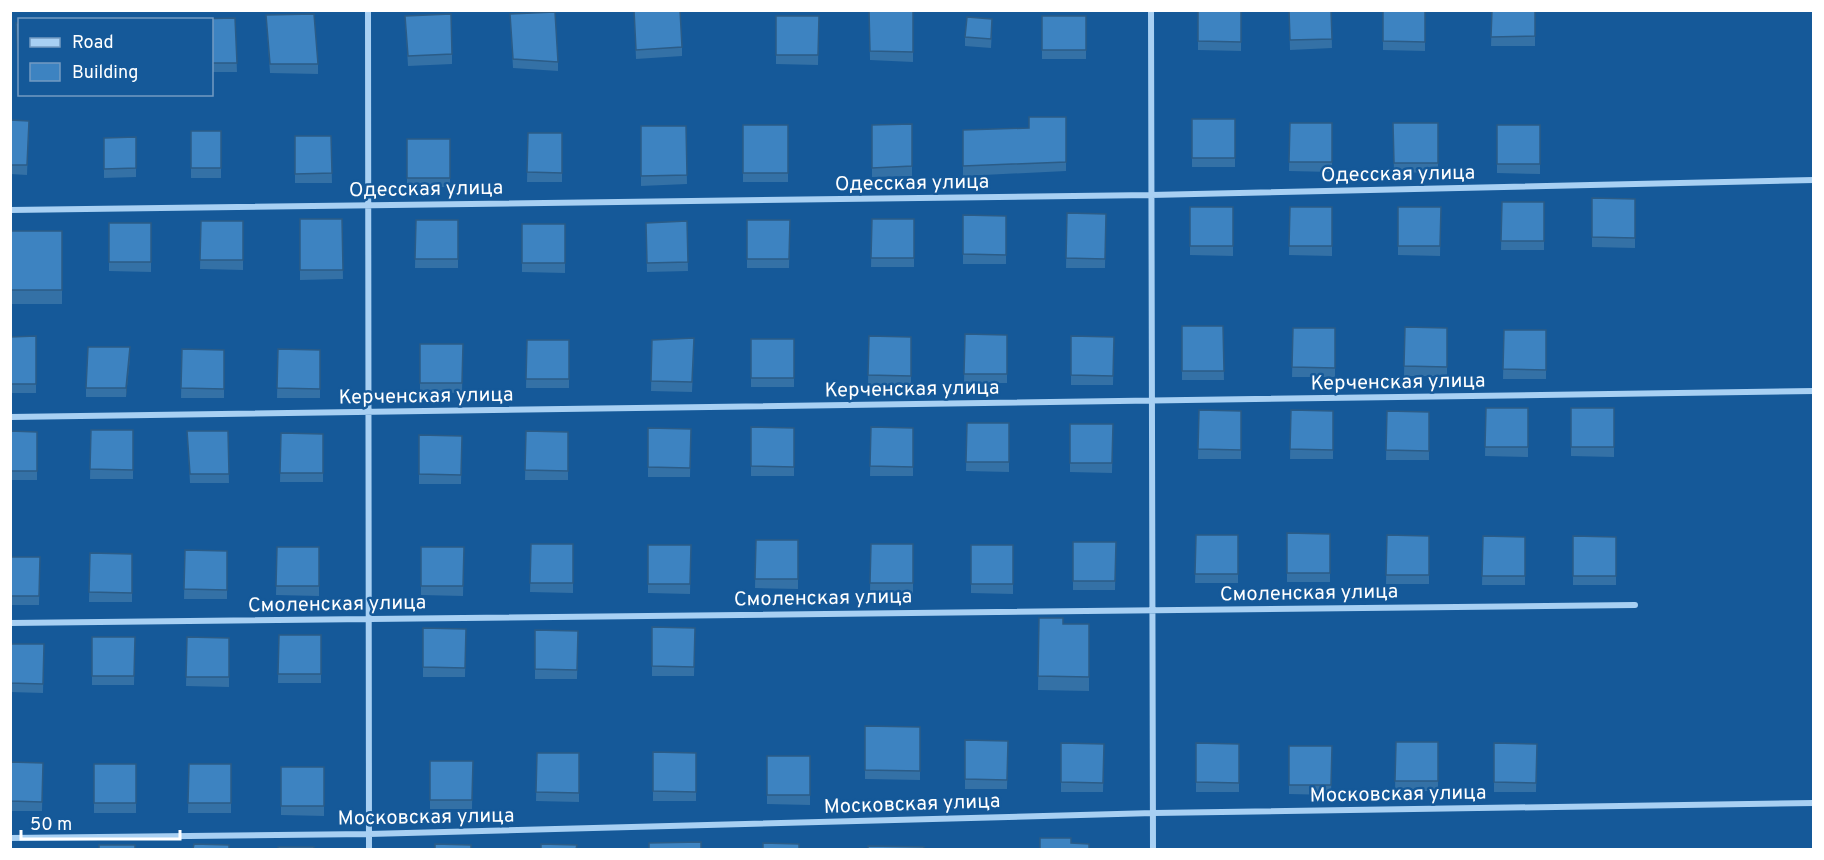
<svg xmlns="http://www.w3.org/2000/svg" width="1824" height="860" font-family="Overpass,sans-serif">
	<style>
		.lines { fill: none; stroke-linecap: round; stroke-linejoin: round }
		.street { stroke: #a8d0f3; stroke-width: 6 }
		.wall { fill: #3471a6 }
		.shaded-wall { fill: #2b5c87 }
		.building { fill: #3d83c1; stroke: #2b5c87; stroke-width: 1.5 }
		.labels { text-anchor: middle; stroke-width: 5; stroke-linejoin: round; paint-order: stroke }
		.street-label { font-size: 20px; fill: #fff; stroke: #155999 }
	</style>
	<rect width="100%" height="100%" fill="#155999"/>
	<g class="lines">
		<!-- street -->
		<path class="street" d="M368,10L369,850
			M1151,10L1153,850
			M10,210L1151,195L1814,180
			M10,417L1814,391
			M10,623L1635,605
			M10,838L369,834L1154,813L1814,803"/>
	</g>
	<!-- wall -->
	<path class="wall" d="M634,10L682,47V56L636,59Z
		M869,10H913V62L870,60Z
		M1198,10H1241V51L1198,50Z
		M1289,10H1331L1332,48L1290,50Z
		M1383,10H1425V51L1383,50Z
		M1492,10H1535V46H1491Z
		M510,14L558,62V71L513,68Z
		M266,15L318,64V74L270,73Z
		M405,16L452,54V64L408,66Z
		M776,16H819L818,65L776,64Z
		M1042,16H1086V59H1042Z
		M235,18L237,72H212V20Z
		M992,28L991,48L965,46V37Z
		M1066,117V171L963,176V130L1029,128Z
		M1192,119H1235V167H1192Z
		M10,120L29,121L27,175L10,174Z
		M1290,123H1332V172L1289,171Z
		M1393,123H1438V172L1394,173Z
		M912,124V176L872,177V125Z
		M743,125H788V182H743Z
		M1497,125H1540V174L1497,173Z
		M641,126H686L687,184L641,186Z
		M191,131H221V178H191Z
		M528,133H562V182H527Z
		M295,136H331L332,183H295Z
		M136,137V177L104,178V138Z
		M407,139H450V187H407Z
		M1592,198L1635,199V248L1592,247Z
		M1502,202H1544V250H1501Z
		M1190,207H1233V256L1190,255Z
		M1290,207H1332V256L1289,255Z
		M1398,207H1441L1440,256L1398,255Z
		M1067,213L1106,214L1105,268H1066Z
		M963,215L1006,216V264H963Z
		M300,219H342L343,279L300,280Z
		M872,219H914V267H871Z
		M416,220H458V268H415Z
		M747,220H790L789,268H747Z
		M201,221H243V270L200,269Z
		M687,221L688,271L647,272L646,223Z
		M109,223H151V272L109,271Z
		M522,224H565V273L522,272Z
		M10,231H62V304H10Z
		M1182,326H1223L1224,380H1182Z
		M1405,327L1447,328V376H1404Z
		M1293,328H1335V377H1292Z
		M1504,330H1546V379H1503Z
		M965,334L1007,335V383H964Z
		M36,336V393H10V337Z
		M869,336L911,337V385H868Z
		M1071,336L1114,337L1113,385H1071Z
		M751,339H794V387H751Z
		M527,340H569V388H526Z
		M652,340L694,347L692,392L651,391Z
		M420,344H463L462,393L420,392Z
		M182,349L224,350V398H181Z
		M278,349L320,350V398H277Z
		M130,357L126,397H86V388Z
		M1486,408H1528V457L1485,456Z
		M1571,408H1614V457L1571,456Z
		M1199,410L1241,411V459H1198Z
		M1291,410L1333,411V459H1290Z
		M1387,411L1429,412V460H1386Z
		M967,423H1009V472L966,471Z
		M1070,424H1113L1112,473L1070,472Z
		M751,427L794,428V476H751Z
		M871,427L913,428V476H870Z
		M648,428L691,429L690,477H648Z
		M91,430H133V479H90Z
		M10,431L37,432V480H10Z
		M187,431H228L229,483H190Z
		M526,431L568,432V480H525Z
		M281,433L323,434V482H280Z
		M419,435L462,436L461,484H419Z
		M1287,533L1330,534V582H1287Z
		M1196,535H1238V583H1195Z
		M1387,535L1429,536V584H1386Z
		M1483,536L1525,537V585H1482Z
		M1573,536L1616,537V585H1573Z
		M756,540H798V589L755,588Z
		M1073,542H1116L1115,590H1073Z
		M531,544H573V593L530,592Z
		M871,544H913V593L870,592Z
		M648,545H691L690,594L648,593Z
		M971,545H1013V594L971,593Z
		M277,547H319V596L276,595Z
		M421,547H464L463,596L421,595Z
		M185,550L227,551V599H184Z
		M90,553L132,554V602H89Z
		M10,557H40L39,605H10Z
		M1039,618L1063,624H1089V691L1038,690Z
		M652,627L695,628L694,676H652Z
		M423,628L466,629L465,677H423Z
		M535,630L578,631L577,679H535Z
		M279,635H321V683H278Z
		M92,637H135L134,685H92Z
		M187,637L229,638V687L186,686Z
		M10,644H44L43,693L10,692Z
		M865,726L920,727V780L865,779Z
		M965,740L1008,741L1007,789H965Z
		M1396,742H1438V791H1395Z
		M1061,743L1104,744L1103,792H1061Z
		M1196,743L1239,744V792H1196Z
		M1494,743L1537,744L1536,792H1494Z
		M1289,746H1332L1331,795L1289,794Z
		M653,752L696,753V801H653Z
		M537,753H579V802L536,801Z
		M767,756H810V805L767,804Z
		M430,761H473L472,809H430Z
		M10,762L43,763L42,811H10Z
		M94,764H136V813H94Z
		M189,764H231V813H188Z
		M281,767H324V816L281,815Z"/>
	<!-- shaded-wall -->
	<path class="shaded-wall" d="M130,347V357L126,397V388Z"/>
	<!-- building -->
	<path class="building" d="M634,10H680L682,47L636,50Z
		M869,10H913V52L870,51Z
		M1198,10H1241V42L1198,41Z
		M1289,10H1331L1332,39L1290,40Z
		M1383,10H1425V42L1383,41Z
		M1492,10H1535V36L1491,37Z
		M555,12L558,62L513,59L510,14Z
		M314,14L318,64H270L266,15Z
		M451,14L452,54L408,56L405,16Z
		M776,16H819L818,55H776Z
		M1042,16H1086V50H1042Z
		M967,17L992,19L991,39L965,37Z
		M113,18H158V20H113Z
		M235,18L237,63H212V20L193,19Z
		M16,23H20V74H19Z
		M1029,117H1066V162L963,166V130L1029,128Z
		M1192,119H1235V158H1192Z
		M10,120L29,121L27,165H10Z
		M1290,123H1332V162H1289Z
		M1393,123H1438V163H1394Z
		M912,124V166L872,168V125Z
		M743,125H788V173H743Z
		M1497,125H1540V164H1497Z
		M641,126H686L687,175L641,176Z
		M191,131H221V168H191Z
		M528,133H562V173L527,172Z
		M295,136H331L332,173L295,174Z
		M136,137V168L104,169V138Z
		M407,139H450V178H407Z
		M1592,198L1635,199V238L1592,237Z
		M1502,202H1544V241H1501Z
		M1190,207H1233V246H1190Z
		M1290,207H1332V246H1289Z
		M1398,207H1441L1440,246H1398Z
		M1067,213L1106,214L1105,259L1066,258Z
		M963,215L1006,216V255L963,254Z
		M300,219H342L343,270H300Z
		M872,219H914V258H871Z
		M416,220H458V259H415Z
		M747,220H790L789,259H747Z
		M201,221H243V260H200Z
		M687,221L688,262L647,263L646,223Z
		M109,223H151V262H109Z
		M522,224H565V263H522Z
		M10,231H62V290H10Z
		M1182,326H1223L1224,371H1182Z
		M1405,327L1447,328V367L1404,366Z
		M1293,328H1335V368L1292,367Z
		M1504,330H1546V370L1503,369Z
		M965,334L1007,335V374H964Z
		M36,336V384H10V337Z
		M869,336L911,337V376L868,375Z
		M1071,336L1114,337L1113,376L1071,375Z
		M694,338L692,382L651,381L652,340Z
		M751,339H794V378H751Z
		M527,340H569V379H526Z
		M420,344H463L462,383H420Z
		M88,347H130L126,388H86Z
		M182,349L224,350V389L181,388Z
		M278,349L320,350V389L277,388Z
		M1486,408H1528V447H1485Z
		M1571,408H1614V447H1571Z
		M1199,410L1241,411V450L1198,449Z
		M1291,410L1333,411V450L1290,449Z
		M1387,411L1429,412V451L1386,450Z
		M967,423H1009V462H966Z
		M1070,424H1113L1112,463H1070Z
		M751,427L794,428V467L751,466Z
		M871,427L913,428V467L870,466Z
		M648,428L691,429L690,468L648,467Z
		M91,430H133V470L90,469Z
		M10,431L37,432V471H10Z
		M187,431H228L229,474H190Z
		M526,431L568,432V471L525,470Z
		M281,433L323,434V473H280Z
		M419,435L462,436L461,475L419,474Z
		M1287,533L1330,534V573H1287Z
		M1196,535H1238V574H1195Z
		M1387,535L1429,536V575H1386Z
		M1483,536L1525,537V576H1482Z
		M1573,536L1616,537V576H1573Z
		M756,540H798V579H755Z
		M1073,542H1116L1115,581H1073Z
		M531,544H573V583H530Z
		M871,544H913V583H870Z
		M648,545H691L690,584H648Z
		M971,545H1013V584H971Z
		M277,547H319V586H276Z
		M421,547H464L463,586H421Z
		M185,550L227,551V590L184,589Z
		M90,553L132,554V593L89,592Z
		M10,557H40L39,596H10Z
		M1039,618H1063V624H1089V677L1038,676Z
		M652,627L695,628L694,667L652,666Z
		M423,628L466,629L465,668L423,667Z
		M535,630L578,631L577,670L535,669Z
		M279,635H321V674H278Z
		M92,637H135L134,676H92Z
		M187,637L229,638V677H186Z
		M10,644H44L43,684L10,683Z
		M865,726L920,727V771L865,770Z
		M965,740L1008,741L1007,780L965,779Z
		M1396,742H1438V781H1395Z
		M1061,743L1104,744L1103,783L1061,782Z
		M1196,743L1239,744V783L1196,782Z
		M1494,743L1537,744L1536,783L1494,782Z
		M1289,746H1332L1331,785H1289Z
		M653,752L696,753V792L653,791Z
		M537,753H579V793L536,792Z
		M767,756H810V795H767Z
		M430,761H473L472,800H430Z
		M10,762L43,763L42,802L10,801Z
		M94,764H136V803H94Z
		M189,764H231V803H188Z
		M281,767H324V806H281Z
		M1040,838H1071V843L1089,844V849H1040Z
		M701,842V849H649V843Z
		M763,843L799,844V849H763Z
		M194,844L229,845V849H193Z
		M435,844L471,845V849H435Z
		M541,844L577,845L576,849H541Z
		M99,845H135V849H99Z
		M868,846L924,847V849H868Z
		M278,847H314V849H278Z"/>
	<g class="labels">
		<!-- street labels -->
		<g class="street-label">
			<text transform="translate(1398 173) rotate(-1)" y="7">Одесская улица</text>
			<text transform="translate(912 182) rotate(-1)" y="7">Одесская улица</text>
			<text transform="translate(426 188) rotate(-1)" y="7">Одесская улица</text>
			<text transform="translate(1398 381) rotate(-1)" y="7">Керченская улица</text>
			<text transform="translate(912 388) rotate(-1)" y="7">Керченская улица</text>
			<text transform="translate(426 395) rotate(-1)" y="7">Керченская улица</text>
			<text transform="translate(1309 592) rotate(-1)" y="7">Смоленская улица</text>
			<text transform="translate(823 597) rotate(-1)" y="7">Смоленская улица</text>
			<text transform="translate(337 603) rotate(-1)" y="7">Смоленская улица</text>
			<text transform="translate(1398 793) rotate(-1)" y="7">Московская улица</text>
			<text transform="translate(912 803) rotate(-2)" y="7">Московская улица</text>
			<text transform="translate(426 816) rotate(-1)" y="7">Московская улица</text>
		</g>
	</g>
	<!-- border -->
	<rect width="1824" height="860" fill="none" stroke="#ffffff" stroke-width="24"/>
	<!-- legend -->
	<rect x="18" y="18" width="195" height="78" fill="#155999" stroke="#739bc2" stroke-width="1.5"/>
	<rect x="30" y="38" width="30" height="9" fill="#a8d0f3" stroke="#739bc2" stroke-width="1.5"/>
	<text x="72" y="48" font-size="18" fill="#ffffff">Road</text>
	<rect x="30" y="63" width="30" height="18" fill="#3d83c1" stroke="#739bc2" stroke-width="1.5"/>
	<text x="72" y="78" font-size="18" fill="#ffffff">Building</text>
	<!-- scale -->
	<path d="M21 830v9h159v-9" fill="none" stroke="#ffffff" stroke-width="3"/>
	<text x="30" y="830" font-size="18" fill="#ffffff" stroke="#155999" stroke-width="4.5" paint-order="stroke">50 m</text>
</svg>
